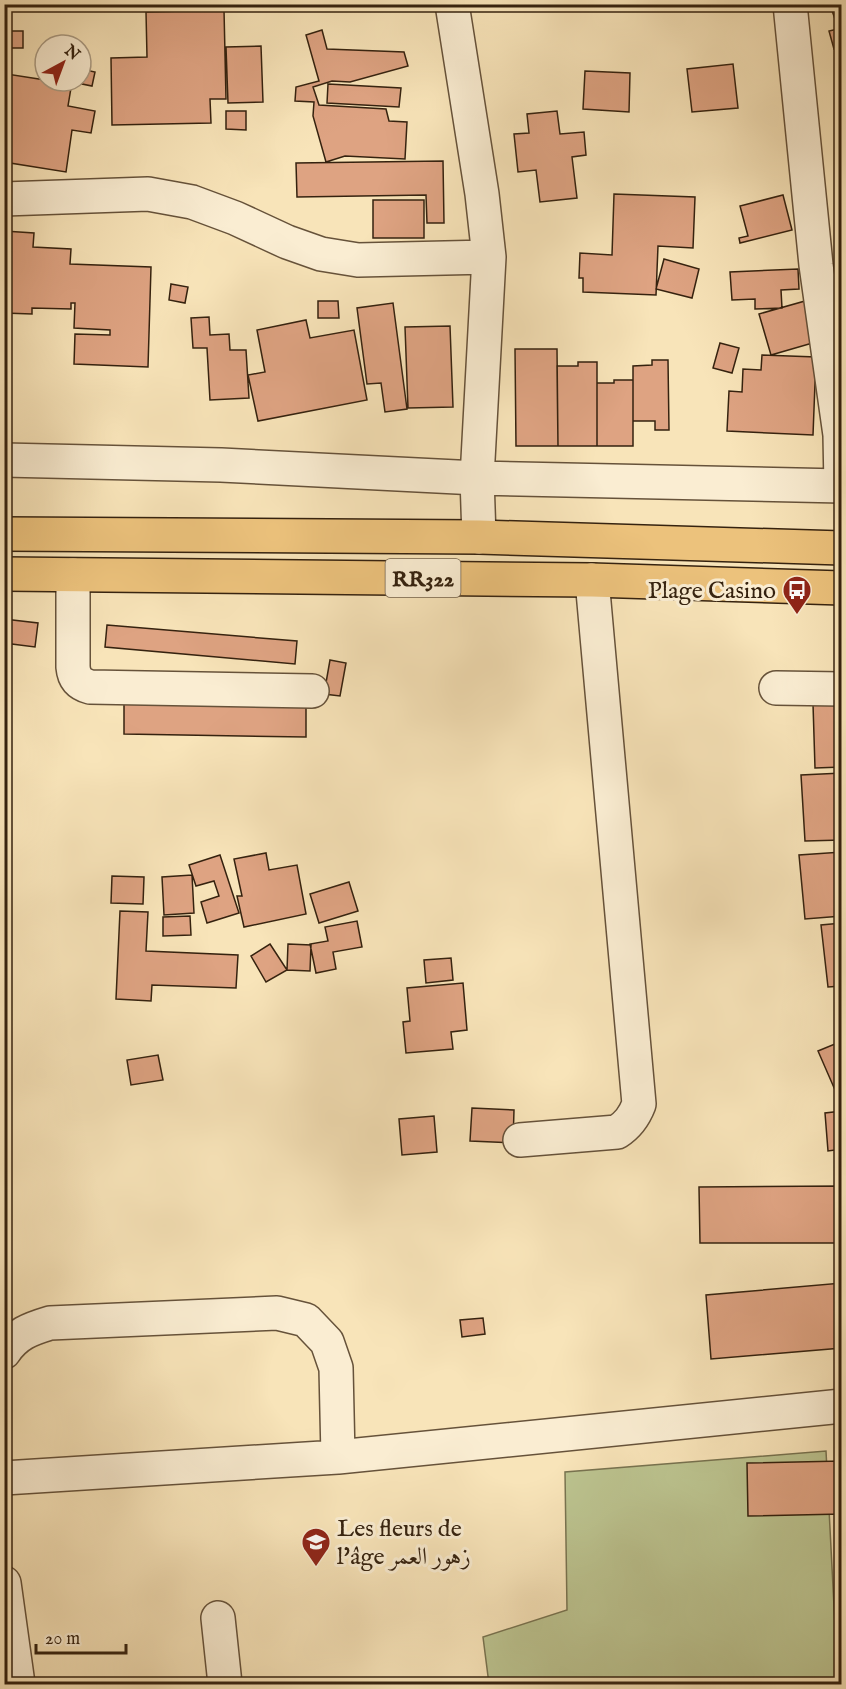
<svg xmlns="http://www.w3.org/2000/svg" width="846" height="1689" font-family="'IM FELL English',Amiri,serif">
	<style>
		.green { fill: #bcc490; stroke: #787350; stroke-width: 1.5 }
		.building { fill: #dea382; stroke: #35220f; stroke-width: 1.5 }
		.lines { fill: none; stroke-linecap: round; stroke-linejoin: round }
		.minor-casing { stroke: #66523a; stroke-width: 36 }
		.major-casing { stroke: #35220f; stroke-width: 36 }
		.minor { stroke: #faedd2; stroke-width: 33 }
		.major { stroke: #ecc27c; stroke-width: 33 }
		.labels { text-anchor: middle; stroke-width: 6; stroke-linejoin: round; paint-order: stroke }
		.shield { fill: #faedd2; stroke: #705f4a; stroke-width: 1.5 }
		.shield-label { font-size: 22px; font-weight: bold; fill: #35220f }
		.poi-label { font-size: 24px; fill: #35220f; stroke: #faedd2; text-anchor: end }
	</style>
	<rect width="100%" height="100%" fill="#f8e4b9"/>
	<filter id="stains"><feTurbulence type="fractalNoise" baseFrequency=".00333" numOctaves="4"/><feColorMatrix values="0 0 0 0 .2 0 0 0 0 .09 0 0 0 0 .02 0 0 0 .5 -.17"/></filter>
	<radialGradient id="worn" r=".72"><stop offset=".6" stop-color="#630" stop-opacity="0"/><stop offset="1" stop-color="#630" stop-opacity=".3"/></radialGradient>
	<!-- green -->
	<path class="green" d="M826,1451L838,1684H489L483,1637L567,1610L565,1472Z"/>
	<!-- building -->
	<path class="building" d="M842,4V21L836,22L830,5Z
		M224,10L226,99H210L211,123L112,125L111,58L147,57L146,12Z
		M842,28V47L834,49L829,31Z
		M322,30L327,49L404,52L408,66L350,82L332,81L313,87L319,105L386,109L389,121L407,122L405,159L345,156L326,162L313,116L314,102L295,101L296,87L319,81L306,35Z
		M4,31H23V48H4Z
		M261,46L263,102L228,103L226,47Z
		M733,64L738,108L692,112L687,69Z
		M81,69L95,72L92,86L72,82L68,106L95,111L91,133L72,130L66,172L4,162V88L7,74L65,83V81H81Z
		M585,71L630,73L629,112L583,109Z
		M328,84L401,88L399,107L327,103Z
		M226,111H246V130L226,129Z
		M557,111L560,134L584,132L586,155L572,157L577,198L540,202L536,170L518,172L514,134L529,133L527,114Z
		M443,161L444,223H427L426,195L297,197L296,163Z
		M614,194L695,197L693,248L658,246L656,295L583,292V278H579L580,253L612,255Z
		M783,195L792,230L740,243L739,238L748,236L740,206Z
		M373,200H424V238H373Z
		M4,231L34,233L33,247L71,249L70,264L151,267L148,367L74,364L75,334L110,335V330L74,328L75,303H71V309L32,308V314L4,313Z
		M664,259L699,269L692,298L656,289Z
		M798,269L799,289L781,290L782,308L755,309V299L732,300L730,272Z
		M171,284L188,287L185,303L169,300Z
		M318,301H338L339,318H318Z
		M805,301L816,342L771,355L759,314Z
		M393,303L407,409L385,412L381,383L367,384L357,308Z
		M209,317L210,335L229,334L230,350H246L249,398L210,400L207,348H193L191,318Z
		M306,320L310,338L354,330L367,400L258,421L248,375L265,372L257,330Z
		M450,326L453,407L408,408L405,327Z
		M720,343L739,348L732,373L713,368Z
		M515,349H557L558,446H516Z
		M762,355L816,357L813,435L727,431L729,391L742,392L743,369L761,370Z
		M652,360H668L669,430H655V421H633V366L652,365Z
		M578,362H597V446H558L557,366H578Z
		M614,380H633V446H597V383H614Z
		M4,619L38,623L35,647L4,643Z
		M107,625L297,641L295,664L105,647Z
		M330,660L346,663L340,696L324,694Z
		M124,703L306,706V737L124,734Z
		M813,704H842V767L815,768Z
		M842,773V840L805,841L801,775Z
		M842,852V916L805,919L799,855Z
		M266,853L269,870L297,865L306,914L244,927L237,896H242L234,859Z
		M220,855L239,913L207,923L201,902L219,896L214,881L196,886L189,865Z
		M192,875L194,913L164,915L162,877Z
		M112,876L144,877L143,904L111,903Z
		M349,882L358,911L319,923L310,894Z
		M120,911L148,912L146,951L238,955L236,988L152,985L151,1001L116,999Z
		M190,916L191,935L163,936V917Z
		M357,921L362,947L333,952L336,969L316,973L310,944L328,941L325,927Z
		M842,923V986L828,987L821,925Z
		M270,944L287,970L266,982L251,956Z
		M288,944L311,945L310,971L287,970Z
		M451,958L453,980L426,983L424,960Z
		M463,983L467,1030L451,1032L453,1049L406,1053L403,1022L410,1021L407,988Z
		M842,1041V1106L818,1051Z
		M158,1055L163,1080L131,1085L127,1060Z
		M472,1108L514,1110L513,1143L470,1141Z
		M842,1111V1149L828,1151L825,1113Z
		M434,1116L437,1152L402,1155L399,1119Z
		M842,1186V1243H700L699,1187Z
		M842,1283V1348L711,1359L706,1295Z
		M483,1318L485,1334L462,1337L460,1320Z
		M842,1461V1514L748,1516L747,1463Z"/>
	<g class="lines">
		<!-- minor casing -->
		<g class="minor-casing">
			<path id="minor" d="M452,4L482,194L489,257L477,478L479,537
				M790,4L816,265L840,435L841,486
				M4,199L148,194L192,202L235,218L287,242L321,254L358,260L489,257
				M4,460L221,465L477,478L842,486
				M73,575V667C74,678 79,684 90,687L312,691
				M776,688L842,689
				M520,1140L617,1132C628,1125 634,1117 639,1104L592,580
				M4,1352C16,1334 30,1329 50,1323L277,1313L306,1320L327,1342L336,1368L338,1457
				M4,1478L338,1457L842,1406
				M4,1583L18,1684
				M218,1618L225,1684"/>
		</g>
		<!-- major casing -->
		<g class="major-casing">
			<path id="major" d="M4,534L479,537L842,548
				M4,574L592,580L842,588"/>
		</g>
		<!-- minor -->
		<use href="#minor" class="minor"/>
		<!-- major -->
		<use href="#major" class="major"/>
	</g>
	<!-- icons -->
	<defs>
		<g id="bus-pin" transform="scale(1.5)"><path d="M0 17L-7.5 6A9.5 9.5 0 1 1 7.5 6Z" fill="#8f2418" stroke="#faedd2"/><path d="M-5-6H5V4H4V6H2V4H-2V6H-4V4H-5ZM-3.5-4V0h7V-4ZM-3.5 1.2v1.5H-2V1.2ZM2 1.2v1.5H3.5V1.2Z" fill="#fff"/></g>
		<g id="school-pin" transform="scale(1.5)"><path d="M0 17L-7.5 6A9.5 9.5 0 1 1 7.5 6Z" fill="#8f2418" stroke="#faedd2"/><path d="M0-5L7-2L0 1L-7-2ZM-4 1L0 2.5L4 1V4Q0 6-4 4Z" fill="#fff"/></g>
	</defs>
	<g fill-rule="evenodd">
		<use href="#bus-pin" x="797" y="590"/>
		<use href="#school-pin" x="316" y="1542"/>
	</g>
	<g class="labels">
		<!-- shield labels -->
		<rect class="shield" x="385.5" y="559" width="75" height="38" rx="4.5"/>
		<g class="shield-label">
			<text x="423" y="586">RR322</text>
		</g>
		<!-- poi labels -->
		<g class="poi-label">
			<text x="776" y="598">Plage Casino</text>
			<text x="337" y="1536" text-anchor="start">Les fleurs de<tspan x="337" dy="28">l'âge زهور العمر</tspan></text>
		</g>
	</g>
	<!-- margin -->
	<rect width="846" height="1689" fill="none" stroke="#f8e4b9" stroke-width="24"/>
	<rect x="6" y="6" width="834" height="1677" fill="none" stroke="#35220f" stroke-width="3"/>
	<rect x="12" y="12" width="822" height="1665" fill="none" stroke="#35220f" stroke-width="1.5"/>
	<!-- north arrow -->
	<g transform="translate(63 63) rotate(41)"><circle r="28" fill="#faedd2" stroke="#ab9c84" stroke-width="1.5"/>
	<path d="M0-4.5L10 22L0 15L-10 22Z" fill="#8f2418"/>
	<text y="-9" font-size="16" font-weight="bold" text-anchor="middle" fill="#35220f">N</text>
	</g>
	<!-- scale -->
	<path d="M36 1644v9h90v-9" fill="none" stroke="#35220f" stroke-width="3"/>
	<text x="45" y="1644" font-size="18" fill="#35220f" stroke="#faedd2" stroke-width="4.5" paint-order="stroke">20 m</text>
	<rect width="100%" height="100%" filter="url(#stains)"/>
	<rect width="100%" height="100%" fill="url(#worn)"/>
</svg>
